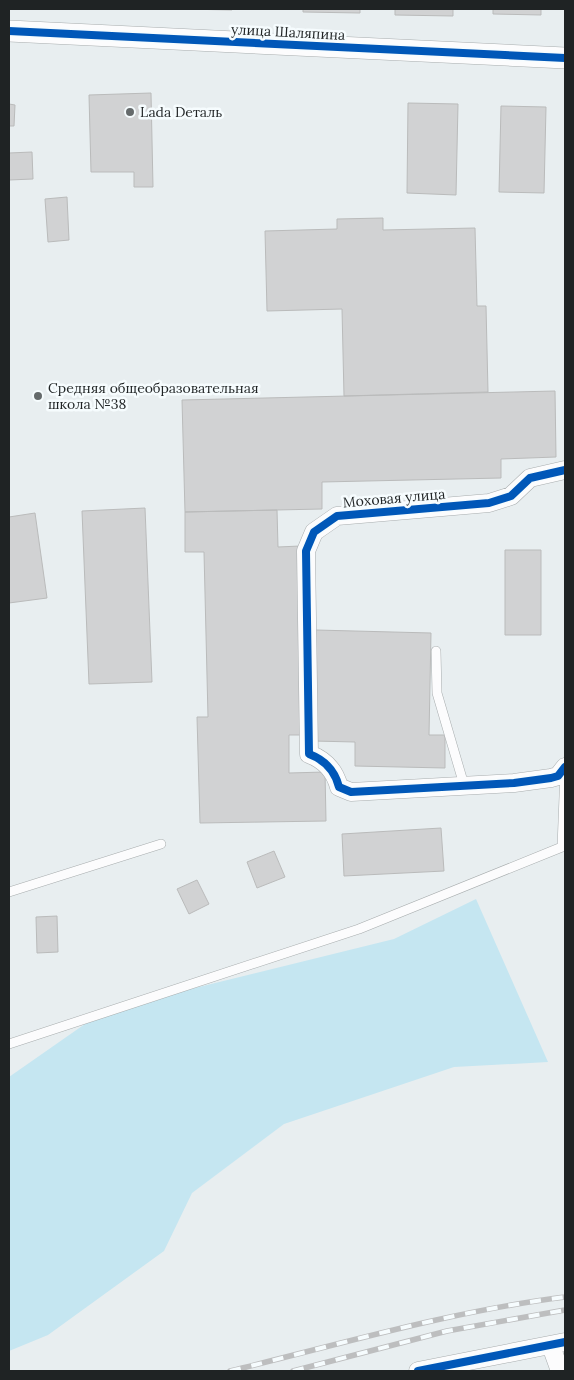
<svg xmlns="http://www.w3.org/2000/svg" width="574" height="1380" font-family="Lora,serif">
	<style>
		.green { fill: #c5e6f1 }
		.building { fill: #d1d2d3; stroke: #babbbb }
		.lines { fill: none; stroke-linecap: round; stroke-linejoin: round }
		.service-casing { stroke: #a8adae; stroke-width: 10 }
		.minor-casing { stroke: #a8adae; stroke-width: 19 }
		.tertiary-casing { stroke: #a8adae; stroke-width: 22 }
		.service { stroke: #fcfcfd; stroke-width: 9 }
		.minor { stroke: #fcfcfd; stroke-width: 18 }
		.tertiary { stroke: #fcfcfd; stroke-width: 21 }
		.rail-casing { stroke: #bdbebf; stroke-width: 5.5 }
		.rail { stroke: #f6fcfe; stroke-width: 4; stroke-dasharray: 11; stroke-linecap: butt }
		.cycleway-casing { stroke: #f6fcfe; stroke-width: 11 }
		.cycleway { stroke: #0057b8; stroke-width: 8 }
		.poi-dot { fill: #656a6b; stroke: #f6fcfe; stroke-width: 2 }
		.labels { text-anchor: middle; stroke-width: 5; stroke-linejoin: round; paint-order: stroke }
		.street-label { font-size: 14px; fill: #1f2324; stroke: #f6fcfe }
		.poi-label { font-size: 14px; fill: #1f2324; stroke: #f6fcfe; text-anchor: start }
	</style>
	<rect width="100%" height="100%" fill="#e8eef0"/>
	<!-- green -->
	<path class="green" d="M476,899L548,1062L454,1067L284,1124L192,1193L164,1251L48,1335L9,1351V1077L105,1010L394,939Z"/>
	<!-- building -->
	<path class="building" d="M183,9H232V10Z
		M303,9H360V13L303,12Z
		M395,9H453V16L395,15Z
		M493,9H541V15L493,14Z
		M151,93L153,187H134V172H91L89,95Z
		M408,103L458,104L456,195L407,193Z
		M9,104L15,105L14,126H9Z
		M501,106L546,107L544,193L499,192Z
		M32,152L33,179L9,180V153Z
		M67,197L69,240L48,242L45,199Z
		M383,218V230L475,228L477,306H486L488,392L344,396L342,309L267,311L265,231L337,229V219Z
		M555,391L556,457L501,459V478L322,482V509L185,512L182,400Z
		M145,508L152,682L89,684L82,511Z
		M277,510L278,547L300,546L304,735H289V773L325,772L326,821L200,823L197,717H208L204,552H185V512Z
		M35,513L47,598L9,603V517Z
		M505,550H541V635H505Z
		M316,630L431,633L429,735H445V768L355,766V742L313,741Z
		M441,828L444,871L344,876L342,834Z
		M274,851L285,877L257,888L247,862Z
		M197,880L209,904L189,914L177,889Z
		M57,916L58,952L37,953L36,917Z"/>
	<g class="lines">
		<!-- service casing -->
		<g class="service-casing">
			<path id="service" d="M436,651L437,693L464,785
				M9,892L161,844
				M9,1044L359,929L562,847L565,771"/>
		</g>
		<!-- minor casing -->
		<g class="minor-casing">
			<path id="minor" d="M565,470L530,478L511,496L489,503L337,516L314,532L306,551L309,754C325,760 335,771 339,787L351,792L514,783L551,778L558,776L565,767
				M551,1346L560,1371
				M418,1371L565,1342"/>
		</g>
		<!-- tertiary casing -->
		<g class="tertiary-casing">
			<path id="tertiary" d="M9,31L565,58"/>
		</g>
		<!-- service -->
		<use href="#service" class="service"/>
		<!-- minor -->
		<use href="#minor" class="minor"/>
		<!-- tertiary -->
		<use href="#tertiary" class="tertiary"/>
		<!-- rail casing -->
		<g class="rail-casing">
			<path id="rail" d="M230,1371C341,1344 452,1311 565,1297
				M293,1371L447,1331L565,1310"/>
		</g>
		<!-- rail -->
		<use href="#rail" class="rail"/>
		<!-- cycleway casing -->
		<g class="cycleway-casing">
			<path id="cycleway" d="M9,31L565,58
				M565,470L530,478L511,496L489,503L337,516L314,532L306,551L309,754C325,760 335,771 339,787L351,792L514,783L551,778L558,776L565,767
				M418,1371L565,1342"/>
		</g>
		<!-- cycleway -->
		<use href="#cycleway" class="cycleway"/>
	</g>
	<!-- markers -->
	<g class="poi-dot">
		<circle cx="130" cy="112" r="5"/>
		<circle cx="38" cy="396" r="5"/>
	</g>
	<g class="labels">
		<!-- street labels -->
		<g class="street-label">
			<text transform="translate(288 32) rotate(3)" y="5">улица Шаляпина</text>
			<text transform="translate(394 498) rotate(-5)" y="5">Моховая улица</text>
		</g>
		<!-- poi labels -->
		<g class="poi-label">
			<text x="140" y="117">Lada Dеталь</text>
			<text x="48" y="393">Средняя общеобразовательная<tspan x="48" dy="16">школа №38</tspan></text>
		</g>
	</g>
	<!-- border -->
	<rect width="574" height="1380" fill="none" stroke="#1f2324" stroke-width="20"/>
</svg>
